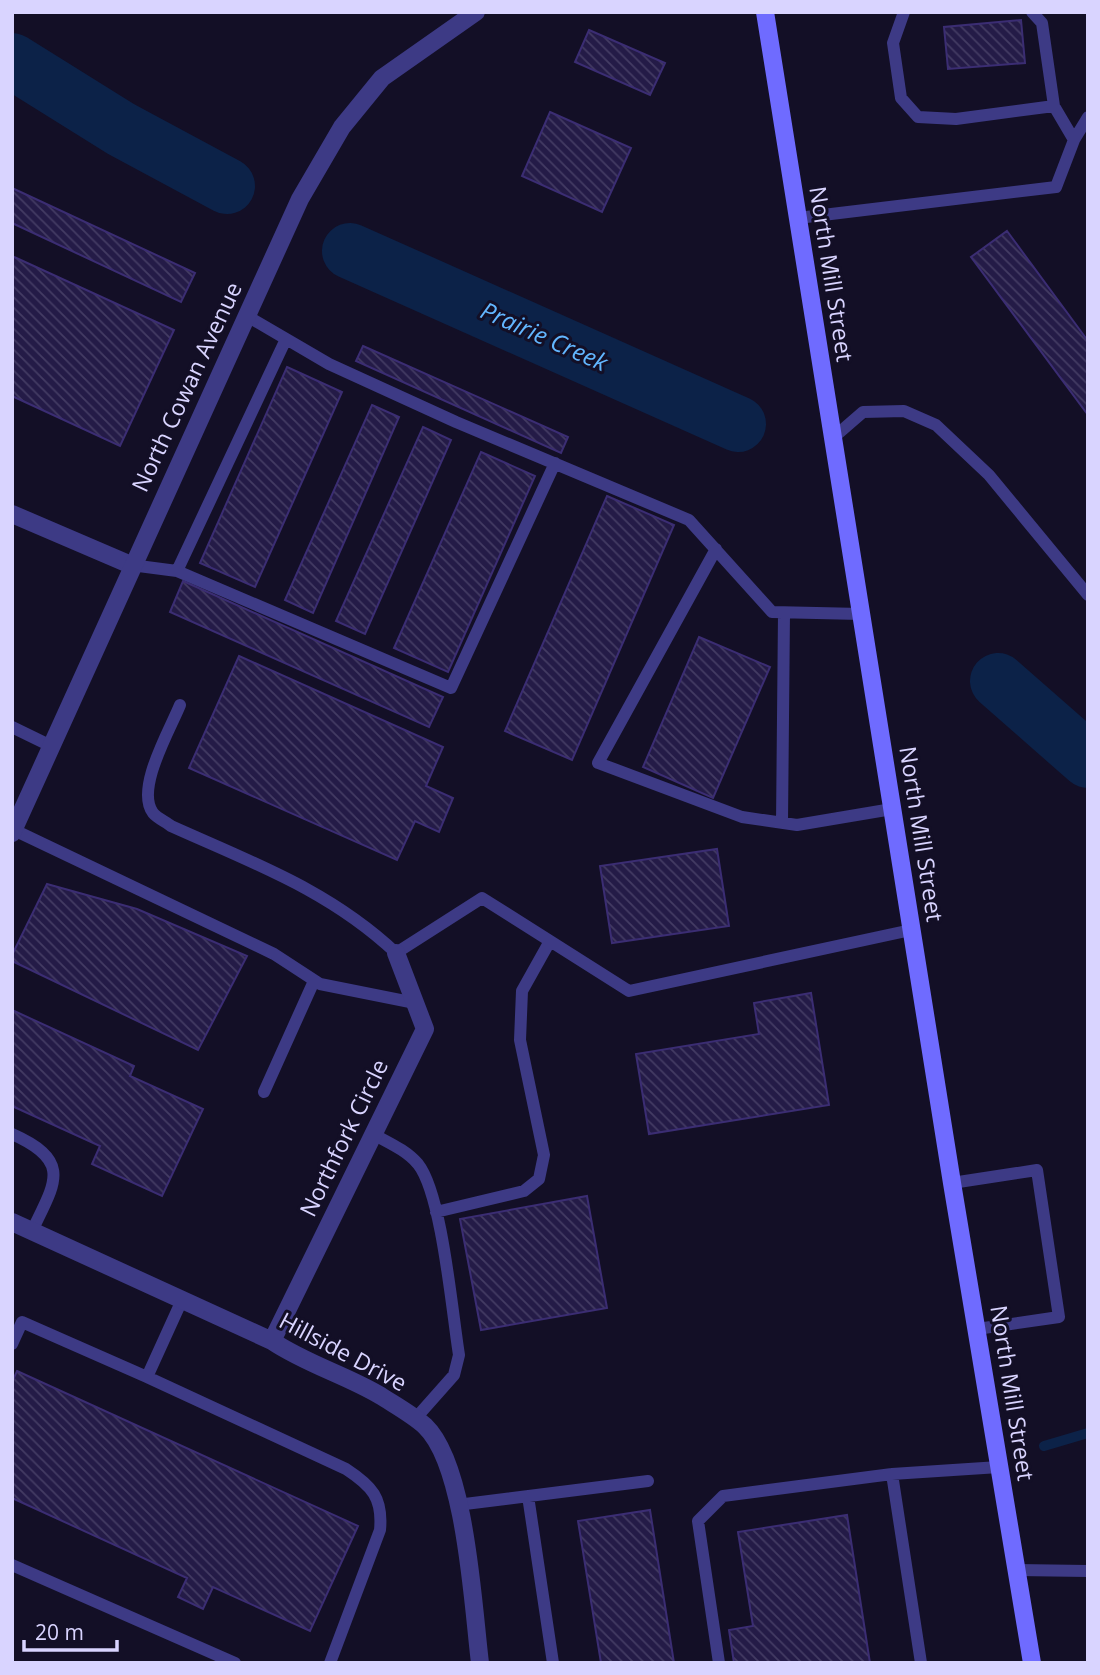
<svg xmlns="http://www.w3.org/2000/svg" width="1100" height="1675" font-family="'Open Sans',sans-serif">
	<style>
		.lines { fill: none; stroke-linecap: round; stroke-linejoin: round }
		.stream { stroke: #0c2248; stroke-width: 10 }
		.river { stroke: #0c2248; stroke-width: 56 }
		.building { fill: url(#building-back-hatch); stroke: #3b2d73; stroke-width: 2 }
		.service { stroke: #3d3a85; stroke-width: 12 }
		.minor { stroke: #3d3a85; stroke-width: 18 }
		.tertiary { stroke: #3d3a85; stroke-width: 18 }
		.secondary { stroke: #6f6bff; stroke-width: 18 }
		.labels { text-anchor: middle; stroke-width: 6; stroke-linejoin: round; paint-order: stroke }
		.street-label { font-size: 23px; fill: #d9d4ff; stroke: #130f26 }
		.water-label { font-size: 24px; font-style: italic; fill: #62b6ff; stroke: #130f26 }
	</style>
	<defs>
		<pattern id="building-back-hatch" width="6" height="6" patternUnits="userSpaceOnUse" patternTransform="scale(1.75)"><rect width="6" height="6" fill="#241b47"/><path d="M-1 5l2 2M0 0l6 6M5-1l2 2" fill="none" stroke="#433b63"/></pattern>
	</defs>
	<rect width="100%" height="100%" fill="#130f26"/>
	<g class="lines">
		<!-- stream -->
		<path class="stream" d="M1044,1446L1088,1433"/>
		<!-- river -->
		<path class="river" d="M12,61L121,129L227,186
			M350,251L738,424
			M998,681L1088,760"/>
	</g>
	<!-- building -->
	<path class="building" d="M1021,20L1025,63L948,69L944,27Z
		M589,30L665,63L650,95L575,62Z
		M550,112L631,148L602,212L522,176Z
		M12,188L195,273L181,302L12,223Z
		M1007,231L1088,341V415L971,257Z
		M12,256L174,330L120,446L12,396Z
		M363,346L568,437L561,453L356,361Z
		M287,367L342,392L255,587L200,563Z
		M372,405L399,417L313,613L285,600Z
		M423,427L451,440L365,634L336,621Z
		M481,452L535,476L448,672L394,648Z
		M607,496L674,525L572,760L505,731Z
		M183,581L443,697L429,727L170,612Z
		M699,637L770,667L713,798L643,767Z
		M239,656L443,747L426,786L453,798L439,832L415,821L397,860L189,768Z
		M717,849L729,926L612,943L600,866Z
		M47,884L137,909L247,956L198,1050L12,961V955Z
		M811,993L829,1105L649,1134L636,1054L759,1034L754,1003Z
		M12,1010L134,1066L130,1076L203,1109L162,1196L92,1164L100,1146L12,1106Z
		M587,1196L607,1308L481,1330L460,1219Z
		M17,1371L358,1526L310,1631L213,1587L203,1609L178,1597L187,1578L12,1498V1382Z
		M650,1510L674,1663H601L578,1521Z
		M847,1515L870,1663H734L729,1630L753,1626L738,1532Z"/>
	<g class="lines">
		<!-- service -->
		<path class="service" d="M904,12L893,43L901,98L918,117L956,119L1054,106
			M1074,140L1088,117
			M798,218L1056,187L1074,140L1054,106L1042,23L1032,12
			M247,316L329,364L456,422L689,520L772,612L861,614
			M833,438L863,412L904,411L936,425L989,475L1088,595
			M716,549L598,763L742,817L797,825L892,809
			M131,565L177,571L451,688L555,463
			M177,571L286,339
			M180,705C170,730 135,789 153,813C157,818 166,822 171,826C253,863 329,890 396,953L482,898L629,991L911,930
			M12,727L51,746
			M782,823L784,613
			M14,830L274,954L320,984L415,1003
			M264,1092L314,981
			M12,1134C73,1161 55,1183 32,1231
			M373,1134C389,1143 406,1150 418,1164C442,1194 452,1312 459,1355L454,1375L415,1419
			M952,1183L1037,1170L1059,1317L977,1329
			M436,1212L524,1191L539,1179L544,1155L520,1040L522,991L550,941
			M182,1300L147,1377L346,1469C372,1486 383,1498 380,1530L330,1663
			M12,1344L22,1322L147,1377
			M892,1474L921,1663
			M528,1496L553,1663
			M457,1505L648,1481
			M12,1565L235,1663
			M1017,1570L1088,1571
			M719,1663L698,1521L723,1496L892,1474L999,1467"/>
		<!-- minor -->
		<path class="minor" d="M12,514L131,565
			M12,1222L272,1341C306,1364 346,1375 381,1396C395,1405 413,1415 425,1426C466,1465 473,1607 480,1663
			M272,1341L425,1029L396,953"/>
		<!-- tertiary -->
		<path class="tertiary" d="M12,833L300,199L342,127L382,78L476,12"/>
		<!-- secondary -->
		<path class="secondary" d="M765,12L952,1183L1032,1663"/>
	</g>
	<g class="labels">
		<!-- street labels -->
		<g class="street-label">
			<text transform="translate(831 274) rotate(81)" y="8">North Mill Street</text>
			<text transform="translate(187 387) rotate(-65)" y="8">North Cowan Avenue</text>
			<text transform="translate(921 834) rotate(81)" y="8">North Mill Street</text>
			<text transform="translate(344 1138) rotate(-64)" y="8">Northfork Circle</text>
			<text transform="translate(343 1352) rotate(28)" y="8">Hillside Drive</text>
			<text transform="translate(1012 1393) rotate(81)" y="8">North Mill Street</text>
		</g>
		<!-- water labels -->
		<g class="water-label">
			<text transform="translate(544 337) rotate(24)" y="8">Prairie Creek</text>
		</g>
	</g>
	<!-- border -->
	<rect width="1100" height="1675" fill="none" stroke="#d9d4ff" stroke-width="28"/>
	<!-- scale -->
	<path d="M24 1640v10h93v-10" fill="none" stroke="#d9d4ff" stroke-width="3.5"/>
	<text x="35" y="1640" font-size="21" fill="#d9d4ff" stroke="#130f26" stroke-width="5" paint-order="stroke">20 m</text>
</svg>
